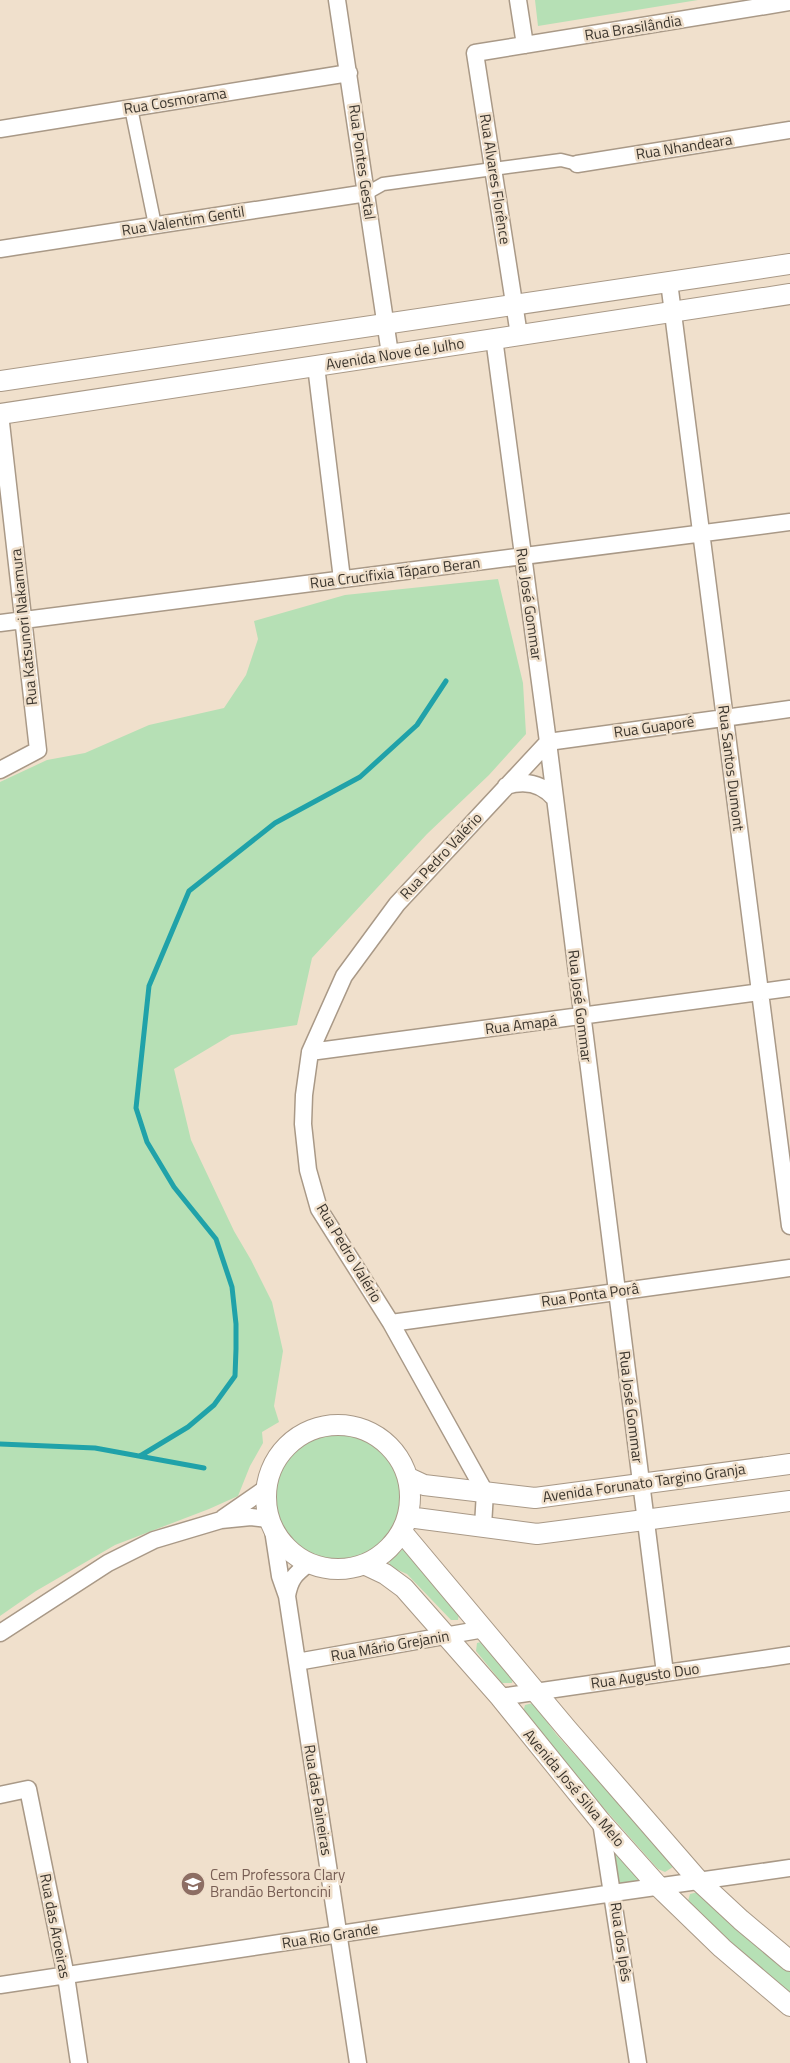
<svg xmlns="http://www.w3.org/2000/svg" width="790" height="2063" font-family="'Titillium Web',sans-serif">
	<style>
		.green { fill: #b6e0b5 }
		.lines { fill: none; stroke-linecap: round; stroke-linejoin: round }
		.stream { stroke: #20a2a9; stroke-width: 5 }
		.pedestrian-casing { stroke: #a99987; stroke-width: 15 }
		.minor-casing { stroke: #a99987; stroke-width: 19 }
		.tertiary-casing { stroke: #a99987; stroke-width: 22 }
		.pedestrian { stroke: #fff; stroke-width: 12 }
		.minor { stroke: #fff; stroke-width: 16 }
		.tertiary { stroke: #fff; stroke-width: 20 }
		.labels { text-anchor: middle; stroke-width: 5; stroke-linejoin: round; paint-order: stroke }
		.street-label { font-size: 15px; fill: #3c362e; stroke: #f0e0cc }
		.education-label { font-size: 15px; fill: #785e54; stroke: #f0e0cc; text-anchor: start }
	</style>
	<rect width="100%" height="100%" fill="#f0e0cc"/>
	<!-- green -->
	<path class="green" d="M535,0H698L538,26Z
		M498,579L523,683L526,734L489,775L427,834L312,958L297,1025L231,1035L174,1069L191,1140L234,1231L251,1260L272,1302L283,1351L274,1406L279,1422L262,1432L263,1443L250,1466L238,1496L209,1509L115,1545L36,1591L0,1616V782L47,760L85,753L149,725L224,708L246,675L258,639L254,621L345,595Z
		M275 1496a63 63 0 1 1 126 0a63 63 0 1 1-126 0Z
		M405,1547L459,1614L458,1620H451L407,1574L391,1567L389,1562Z
		M485,1641L513,1677L512,1683H502L476,1651L477,1643Z
		M533,1703L556,1734L664,1854L673,1867L665,1872L658,1869L578,1779L523,1712L525,1705Z
		M606,1833L651,1884L616,1889Z
		M698,1892L790,1971V1994L714,1931L688,1901L690,1894Z"/>
	<g class="lines">
		<!-- stream -->
		<path class="stream" d="M0,1444L95,1448L204,1468
			M140,1456L188,1427L214,1405L235,1376L236,1349V1324L232,1287L216,1239L174,1187L147,1142L136,1108L149,986L189,891L275,823L360,777L417,725L446,681"/>
		<!-- pedestrian casing -->
		<g class="pedestrian-casing">
			<path id="pedestrian" d="M131,108L155,225
				M367,193L383,184L493,169L561,160L577,164"/>
		</g>
		<!-- minor casing -->
		<g class="minor-casing">
			<path id="minor" d="M337,0L390,354
				M518,0L525,45
				M0,129L349,73
				M577,164L790,130
				M0,249L367,193
				M669,282L790,1226
				M519,335L475,53L790,2
				M494,338L548,742L665,1673
				M316,366L342,579
				M0,414L38,750L0,770
				M0,623L790,522
				M506,786C525,780 542,783 555,799
				M310,1052L790,988
				M391,1323L790,1268
				M223,1518L265,1489
				M483,1526L485,1492L391,1323L319,1209L308,1170L303,1124L304,1095L310,1052L344,976L397,904L548,742L790,709
				M273,1530L280,1576L287,1596L358,2063
				M287,1596C290,1579 295,1574 308,1564
				M0,1633L108,1563L154,1540L221,1520L251,1517L268,1519
				M297,1662L484,1629
				M500,1697L790,1655
				M0,1795L28,1789L66,1976L79,2063
				M601,1822L638,2063
				M0,1985L613,1893L790,1868"/>
		</g>
		<!-- tertiary casing -->
		<g class="tertiary-casing">
			<path id="tertiary" d="M0,381L790,264
				M0,414L790,294
				M266 1497a72 72 0 1 1 144 0a72 72 0 1 1-144 0Z
				M409,1478L424,1485L535,1498L790,1464
				M408,1517L537,1534L790,1501
				M402,1532L567,1729L699,1881L741,1920L790,1961
				M366,1565L385,1574L404,1588L500,1697L601,1822L659,1887L722,1948L790,2006"/>
		</g>
		<!-- pedestrian -->
		<use href="#pedestrian" class="pedestrian"/>
		<!-- minor -->
		<use href="#minor" class="minor"/>
		<!-- tertiary -->
		<use href="#tertiary" class="tertiary"/>
	</g>
	<!-- icons -->
	<defs>
		<g id="school-disc" transform="scale(1.25)"><circle r="9.5" fill="#8d6e63" stroke="#f0e0cc"/><path d="M0-5L7-2L0 1L-7-2ZM-4 1L0 2.5L4 1V4Q0 6-4 4Z" fill="#fff"/></g>
	</defs>
	<g fill-rule="evenodd">
		<use href="#school-disc" x="193" y="1884"/>
	</g>
	<g class="labels">
		<!-- street labels -->
		<g class="street-label">
			<text transform="translate(633 28) rotate(-9)" y="5">Rua Brasilândia</text>
			<text transform="translate(175 101) rotate(-9)" y="5">Rua Cosmorama</text>
			<text transform="translate(684 147) rotate(-9)" y="5">Rua Nhandeara</text>
			<text transform="translate(362 162) rotate(82)" y="5">Rua Pontes Gestal</text>
			<text transform="translate(495 179) rotate(81)" y="5">Rua Alvares Florênce</text>
			<text transform="translate(183 221) rotate(-9)" y="5">Rua Valentim Gentil</text>
			<text transform="translate(395 354) rotate(-9)" y="5">Avenida Nove de Julho</text>
			<text transform="translate(395 573) rotate(-7)" y="5">Rua Crucifixia Táparo Beran</text>
			<text transform="translate(529 604) rotate(82)" y="5">Rua José Gommar</text>
			<text transform="translate(24 627) rotate(-96)" y="5">Rua Katsunori Nakamura</text>
			<text transform="translate(654 727) rotate(-8)" y="5">Rua Guaporé</text>
			<text transform="translate(731 768) rotate(83)" y="5">Rua Santos Dumont</text>
			<text transform="translate(441 856) rotate(-47)" y="5">Rua Pedro Valério</text>
			<text transform="translate(580 1006) rotate(83)" y="5">Rua José Gommar</text>
			<text transform="translate(521 1025) rotate(-7)" y="5">Rua Amapá</text>
			<text transform="translate(349 1253) rotate(59)" y="5">Rua Pedro Valério</text>
			<text transform="translate(590 1295) rotate(-8)" y="5">Rua Ponta Porâ</text>
			<text transform="translate(631 1407) rotate(83)" y="5">Rua José Gommar</text>
			<text transform="translate(644 1483) rotate(-8)" y="5">Avenida Forunato Targino Granja</text>
			<text transform="translate(390 1646) rotate(-10)" y="5">Rua Mário Grejanin</text>
			<text transform="translate(645 1676) rotate(-8)" y="5">Rua Augusto Duo</text>
			<text transform="translate(574 1788) rotate(50)" y="5">Avenida José Silva Melo</text>
			<text transform="translate(318 1800) rotate(81)" y="5">Rua das Paineiras</text>
			<text transform="translate(55 1926) rotate(79)" y="5">Rua das Aroeiras</text>
			<text transform="translate(330 1936) rotate(-9)" y="5">Rua Rio Grande</text>
			<text transform="translate(621 1942) rotate(82)" y="5">Rua dos Ipês</text>
		</g>
		<!-- education labels -->
		<g class="education-label">
			<text x="210" y="1880">Cem Professora Clary<tspan x="210" dy="17">Brandão Bertoncini</tspan></text>
		</g>
	</g>
</svg>
